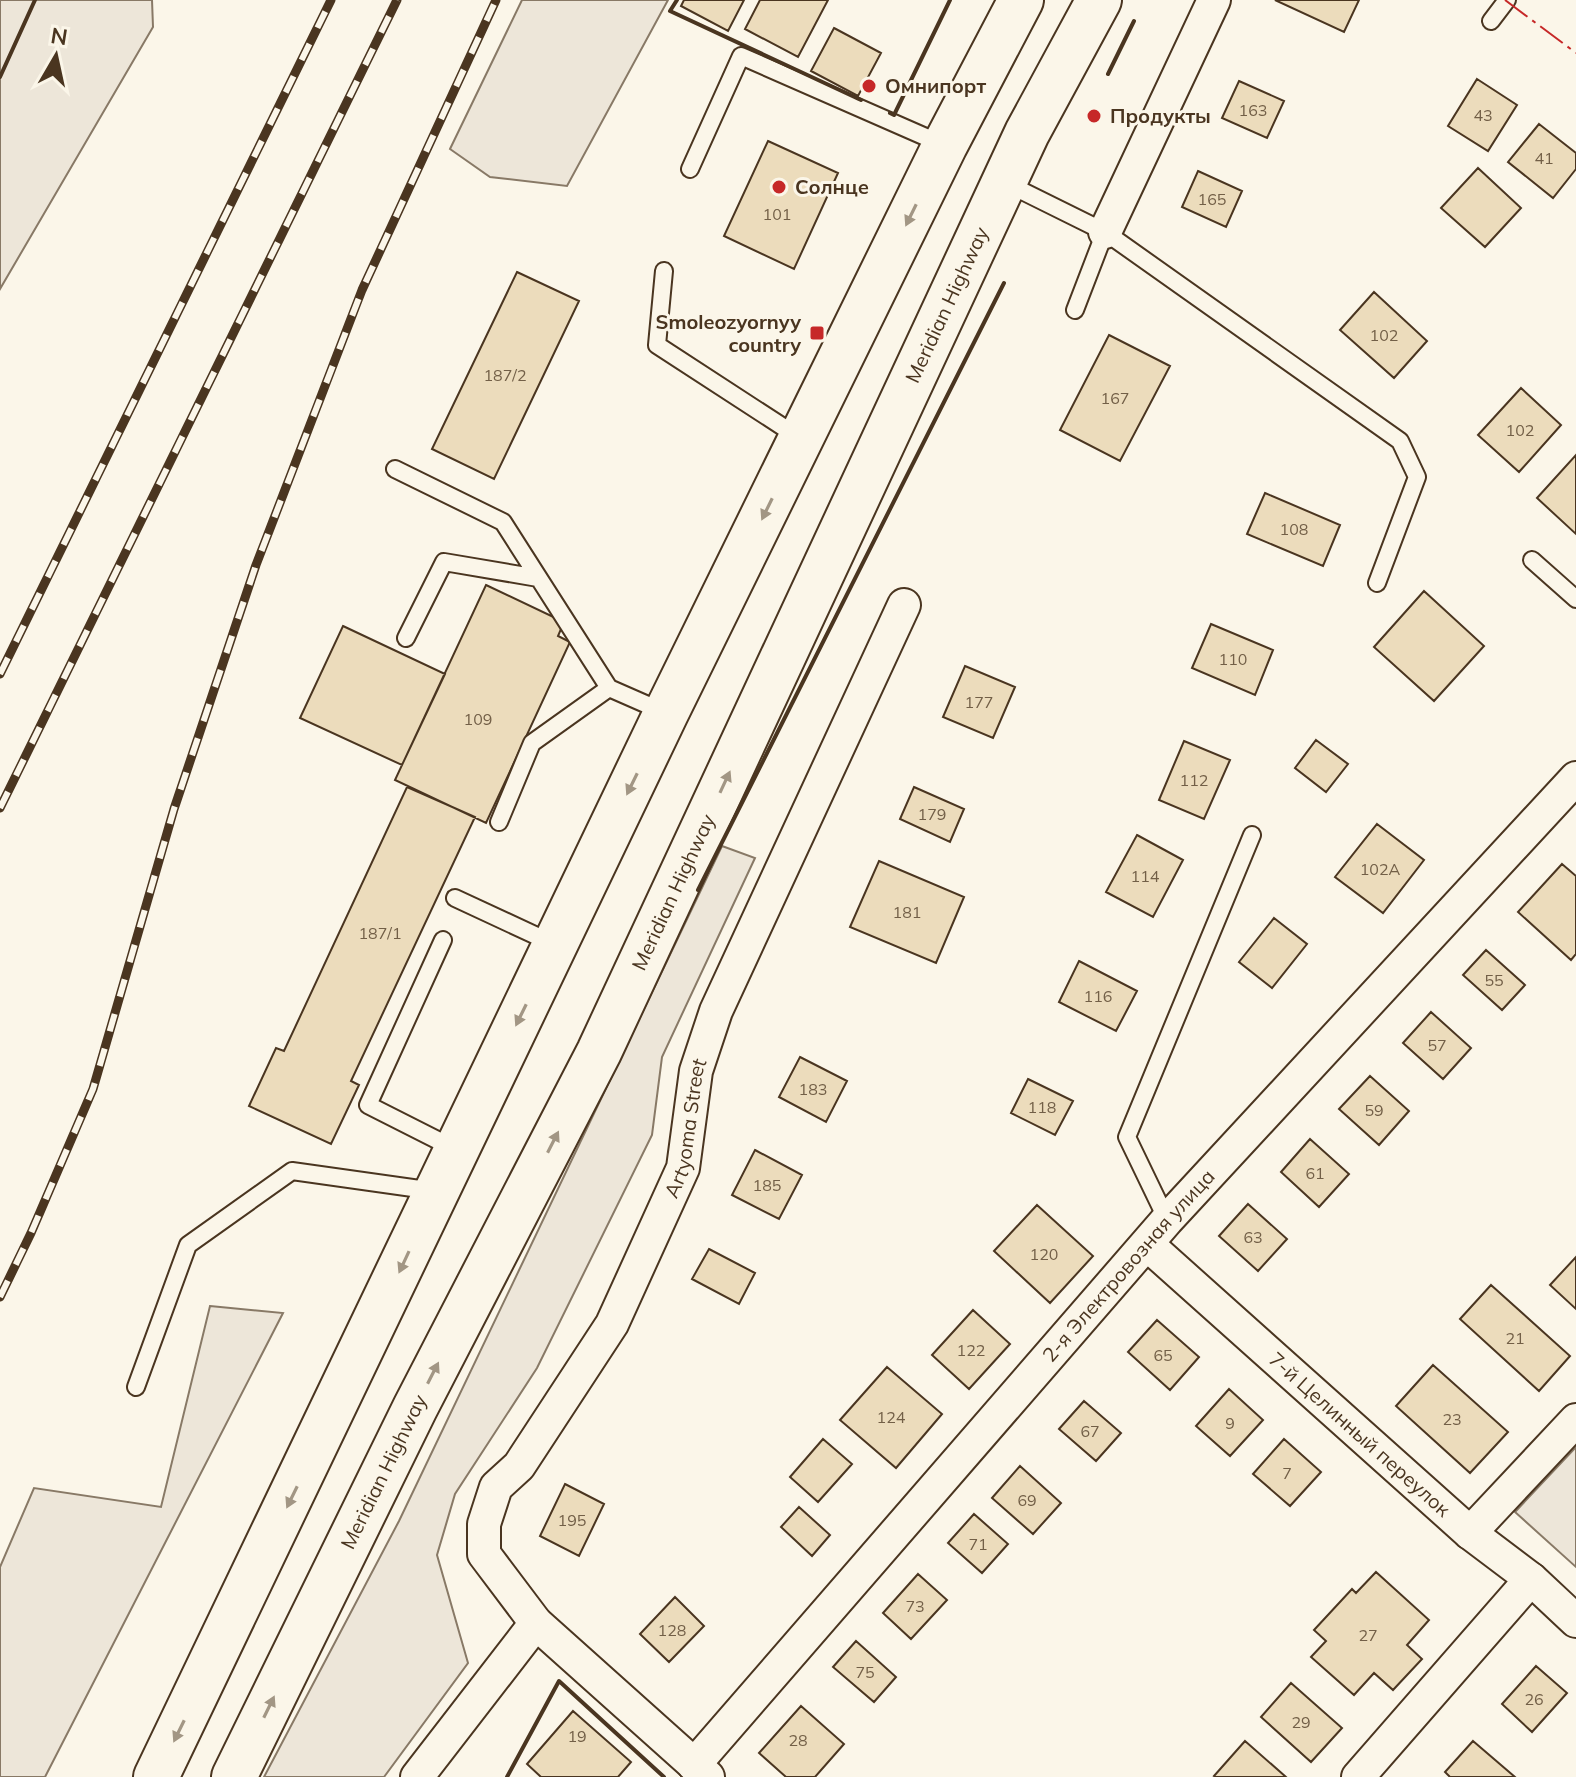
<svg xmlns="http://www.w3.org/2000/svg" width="1576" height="1777" font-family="Mulish,sans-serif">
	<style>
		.green { fill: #ede6d9; stroke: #887966; stroke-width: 2 }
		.building { fill: #ecdcbc; stroke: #4a3520; stroke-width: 2 }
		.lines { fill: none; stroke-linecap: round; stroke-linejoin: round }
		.lane-casing { stroke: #4a3520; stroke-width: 20 }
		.street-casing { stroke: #4a3520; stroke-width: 36 }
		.primary-casing { stroke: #4a3520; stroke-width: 48 }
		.lane { stroke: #fbf6e9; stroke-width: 16 }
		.street { stroke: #fbf6e9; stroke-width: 32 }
		.primary { stroke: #fbf6e9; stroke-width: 44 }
		.rail-casing { stroke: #4a3520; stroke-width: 9 }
		.rail { stroke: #fbf6e9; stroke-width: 6; stroke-dasharray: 18; stroke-linecap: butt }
		.wall { stroke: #4a3520; stroke-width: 4 }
		.power { stroke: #c62828; stroke-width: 2; stroke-dasharray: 28 6 4 6; stroke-linecap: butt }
		.oneway { fill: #a29684 }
		.poi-dot { fill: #c62828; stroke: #fbf6e9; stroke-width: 3 }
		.labels { text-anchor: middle; stroke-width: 6; stroke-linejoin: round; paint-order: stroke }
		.number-label { font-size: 16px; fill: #725f47 }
		.poi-label { font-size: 20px; font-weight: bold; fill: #4a3520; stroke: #fbf6e9; text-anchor: start }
		.street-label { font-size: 20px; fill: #4a3520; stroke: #fbf6e9 }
	</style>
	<rect width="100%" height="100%" fill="#fbf6e9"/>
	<!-- green -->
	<path class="green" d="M0,0H152L153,27L0,289Z
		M522,0H668L567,186L490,177L450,149Z
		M722,846L755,858L662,1057L652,1135L537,1368L455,1494L437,1555L468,1663L384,1777H264L399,1521Z
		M210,1306L283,1313L45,1777H0V1567L34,1488L161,1507Z
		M1576,1447V1567L1515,1512Z"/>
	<!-- building -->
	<path class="building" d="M684,0H744L728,31L681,6Z
		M760,0H828L798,57L745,29Z
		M1275,0H1359L1344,32Z
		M834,28L881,53L858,96L811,71Z
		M1477,79L1517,105L1488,151L1448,126Z
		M1239,81L1284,101L1267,138L1222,118Z
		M1539,124L1576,153V169L1553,198L1508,162Z
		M768,141L838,173L794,269L724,236Z
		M1478,168L1521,208L1485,247L1441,208Z
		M1198,171L1242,191L1226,227L1182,207Z
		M517,272L579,301L494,479L432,449Z
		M1374,292L1427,341L1394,378L1340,330Z
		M1109,335L1170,366L1120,461L1060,430Z
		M1521,388L1561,425L1519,472L1478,435Z
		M1576,455V534L1537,498Z
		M1265,493L1340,525L1323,566L1247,534Z
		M486,585L564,622L558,636L570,642L486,823L395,780Z
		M1424,591L1484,646L1434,701L1374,647Z
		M1211,624L1273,650L1255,695L1192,668Z
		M343,626L445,674L402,765L300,718Z
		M965,666L1015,687L993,738L943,717Z
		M1316,740L1348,764L1326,792L1295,768Z
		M1184,741L1230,760L1204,819L1159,800Z
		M407,787L475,817L351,1081L359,1085L331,1144L249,1106L276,1048L284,1051Z
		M914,787L964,809L950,842L900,819Z
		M1377,824L1424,860L1383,913L1335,877Z
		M1137,835L1183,860L1153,917L1106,892Z
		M879,861L964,897L936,963L850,927Z
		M1562,864L1576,876V954L1571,960L1518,912Z
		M1274,918L1307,944L1272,988L1239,962Z
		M1486,950L1525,985L1502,1010L1463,975Z
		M1079,961L1137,991L1116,1031L1059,1002Z
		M1431,1012L1471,1048L1443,1079L1403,1043Z
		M800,1057L847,1081L826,1122L779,1097Z
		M1370,1076L1409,1111L1379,1145L1339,1109Z
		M1028,1079L1073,1101L1055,1135L1011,1113Z
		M1310,1139L1349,1174L1319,1207L1281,1172Z
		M755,1150L802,1175L779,1219L732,1195Z
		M1248,1204L1287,1239L1258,1271L1219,1236Z
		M1037,1205L1093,1256L1050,1303L994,1251Z
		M709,1249L755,1273L739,1304L692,1279Z
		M1576,1257V1309L1550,1285Z
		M1491,1285L1570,1356L1539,1391L1460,1319Z
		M973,1310L1010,1344L969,1389L932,1355Z
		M1157,1320L1199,1357L1170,1390L1128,1352Z
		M1433,1365L1508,1432L1470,1473L1396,1406Z
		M887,1367L942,1414L896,1468L840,1420Z
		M1229,1389L1263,1420L1230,1456L1196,1426Z
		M1084,1401L1121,1433L1096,1461L1059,1429Z
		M823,1439L852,1464L818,1502L790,1477Z
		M1284,1439L1321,1472L1290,1506L1253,1474Z
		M1020,1466L1061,1503L1033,1534L992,1498Z
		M565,1484L604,1504L579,1556L540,1536Z
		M799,1507L830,1535L812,1556L781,1527Z
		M974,1514L1008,1544L982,1573L948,1543Z
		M1376,1572L1429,1620L1407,1645L1422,1659L1393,1690L1374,1673L1354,1695L1311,1657L1326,1641L1314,1630L1352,1589L1356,1593Z
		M918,1574L947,1600L911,1639L883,1613Z
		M675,1597L704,1626L669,1662L640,1634Z
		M856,1641L896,1677L874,1702L833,1667Z
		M1536,1666L1567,1693L1532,1732L1502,1704Z
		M1291,1683L1342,1728L1311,1762L1261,1717Z
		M801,1706L844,1744L815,1777H786L759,1753Z
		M573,1711L631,1762L618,1777H541L527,1764Z
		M1245,1741L1286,1777H1216L1214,1776Z
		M1473,1741L1515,1777H1450L1445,1772Z"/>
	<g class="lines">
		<!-- lane casing -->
		<g class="lane-casing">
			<path id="lane" d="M1491,21L1507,0
				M690,169L741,56L944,145
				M1006,183L1105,232L1400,441L1417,477L1377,583
				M664,271L657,345L800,438
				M1075,310L1105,232
				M395,469L503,522L609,688
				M1532,560L1576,599
				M406,638L444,562L538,578
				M499,822L532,743L609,688L666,713
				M455,898L554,944
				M443,940L368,1105L455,1149
				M1167,1220L1127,1137L1252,835
				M136,1387L188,1245L292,1171L434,1191"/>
		</g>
		<!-- street casing -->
		<g class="street-casing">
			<g id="street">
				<path d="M1105,232L1214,0"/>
				<path id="s1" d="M1148,1245L1470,1533L1531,1579L1576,1621"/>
				<path d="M1470,1533L1576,1420"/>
				<path id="s2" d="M694,1765L1167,1220L1576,778"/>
				<path d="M417,1777L536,1623"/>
				<path id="s3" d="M708,1777L536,1623L484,1554V1524L496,1487L519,1466L612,1324L683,1168L696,1071L716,1011L904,605"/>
				<path d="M1358,1777L1531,1579"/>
			</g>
		</g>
		<!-- primary casing -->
		<g class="primary-casing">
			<g id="primary">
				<path d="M156,1777L666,713L945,145L1021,0"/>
				<path id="s4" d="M234,1777L415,1408L599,1052L1027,133L1099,0"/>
			</g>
		</g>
		<!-- lane -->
		<use href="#lane" class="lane"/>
		<!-- street -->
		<use href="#street" class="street"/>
		<!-- primary -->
		<use href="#primary" class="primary"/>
		<!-- rail casing -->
		<g class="rail-casing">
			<path id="rail" d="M0,674L331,0
				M0,808L397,0
				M0,1297L31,1233L93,1089L174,809L256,565L362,290L496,0"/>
		</g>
		<!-- rail -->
		<use href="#rail" class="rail"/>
		<!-- wall -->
		<path class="wall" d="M677,0L670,11L861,100
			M1108,74L1134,21
			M0,77L35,0
			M890,113L894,115L950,0
			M698,890L1004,283
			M507,1777L559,1681L664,1777"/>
		<!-- power -->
		<path class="power" d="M1505,0L1576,53"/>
	</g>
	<!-- one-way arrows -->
	<defs><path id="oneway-solid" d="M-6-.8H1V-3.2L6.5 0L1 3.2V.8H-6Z" transform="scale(2)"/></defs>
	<g class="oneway">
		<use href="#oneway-solid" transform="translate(911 215) rotate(116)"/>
		<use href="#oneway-solid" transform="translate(767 509) rotate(116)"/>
		<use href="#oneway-solid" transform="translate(725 782) rotate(-65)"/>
		<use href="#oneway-solid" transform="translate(632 784) rotate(116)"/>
		<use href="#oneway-solid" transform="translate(521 1015) rotate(116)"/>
		<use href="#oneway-solid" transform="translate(553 1142) rotate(-63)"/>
		<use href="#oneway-solid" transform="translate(404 1262) rotate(115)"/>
		<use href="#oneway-solid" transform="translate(433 1373) rotate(-63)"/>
		<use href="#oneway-solid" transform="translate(292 1497) rotate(116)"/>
		<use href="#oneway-solid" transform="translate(269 1707) rotate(-64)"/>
		<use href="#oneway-solid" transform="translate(179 1731) rotate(116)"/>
	</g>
	<!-- markers -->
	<g class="poi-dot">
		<circle cx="869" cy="86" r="8"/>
		<circle cx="1094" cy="116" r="8"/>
		<circle cx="779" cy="187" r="8"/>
		<rect x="809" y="325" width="16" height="16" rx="4"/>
	</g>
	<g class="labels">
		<!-- number labels -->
		<g class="number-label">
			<text x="1253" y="116">163</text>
			<text x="1483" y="121">43</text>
			<text x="1544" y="164">41</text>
			<text x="1212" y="205">165</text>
			<text x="777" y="220">101</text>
			<text x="1384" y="341">102</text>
			<text x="505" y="381">187/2</text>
			<text x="1115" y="404">167</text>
			<text x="1520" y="436">102</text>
			<text x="1294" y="535">108</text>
			<text x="1233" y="665">110</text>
			<text x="979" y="708">177</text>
			<text x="478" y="725">109</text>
			<text x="1194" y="786">112</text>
			<text x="932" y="820">179</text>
			<text x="1380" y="875">102А</text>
			<text x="1145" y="882">114</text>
			<text x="907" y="918">181</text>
			<text x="380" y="939">187/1</text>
			<text x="1494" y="986">55</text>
			<text x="1098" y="1002">116</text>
			<text x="1437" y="1051">57</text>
			<text x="813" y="1095">183</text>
			<text x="1042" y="1113">118</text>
			<text x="1374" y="1116">59</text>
			<text x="1315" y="1179">61</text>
			<text x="767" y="1191">185</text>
			<text x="1253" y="1243">63</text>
			<text x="1044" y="1260">120</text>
			<text x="1515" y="1344">21</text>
			<text x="971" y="1356">122</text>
			<text x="1163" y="1361">65</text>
			<text x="891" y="1423">124</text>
			<text x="1452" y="1425">23</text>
			<text x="1230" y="1429">9</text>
			<text x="1090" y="1437">67</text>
			<text x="1287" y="1479">7</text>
			<text x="1027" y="1506">69</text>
			<text x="572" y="1526">195</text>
			<text x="978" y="1550">71</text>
			<text x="915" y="1612">73</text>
			<text x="672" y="1636">128</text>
			<text x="1368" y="1641">27</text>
			<text x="865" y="1678">75</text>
			<text x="1534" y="1705">26</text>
			<text x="1301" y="1728">29</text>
			<text x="577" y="1742">19</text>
			<text x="798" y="1746">28</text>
		</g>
		<!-- poi labels -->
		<g class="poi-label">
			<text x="885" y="93">Омнипорт</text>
			<text x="1110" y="123">Продукты</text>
			<text x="795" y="194">Солнце</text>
			<text x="801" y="329" text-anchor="end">Smoleozyornyy<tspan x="801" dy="23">country</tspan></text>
		</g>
		<!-- street labels -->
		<g class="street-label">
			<text dy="7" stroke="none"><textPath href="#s4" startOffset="1636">Meridian Highway</textPath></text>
			<text dy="7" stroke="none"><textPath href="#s4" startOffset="988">Meridian Highway</textPath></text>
			<text dy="7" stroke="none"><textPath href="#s3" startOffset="798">Artyoma Street</textPath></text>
			<text dy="7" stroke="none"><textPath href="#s2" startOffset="662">2-я Электровозная улица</textPath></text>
			<text dy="7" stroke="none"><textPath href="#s1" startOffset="284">7-й Целинный переулок</textPath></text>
			<text dy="7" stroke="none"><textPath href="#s4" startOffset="340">Meridian Highway</textPath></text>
		</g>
	</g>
	<!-- north arrow -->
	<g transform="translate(56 56) rotate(9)" stroke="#fbf6e9" stroke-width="6" paint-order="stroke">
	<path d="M0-6L14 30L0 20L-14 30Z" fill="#4a3520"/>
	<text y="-12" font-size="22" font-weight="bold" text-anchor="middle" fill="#4a3520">N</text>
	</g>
</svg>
